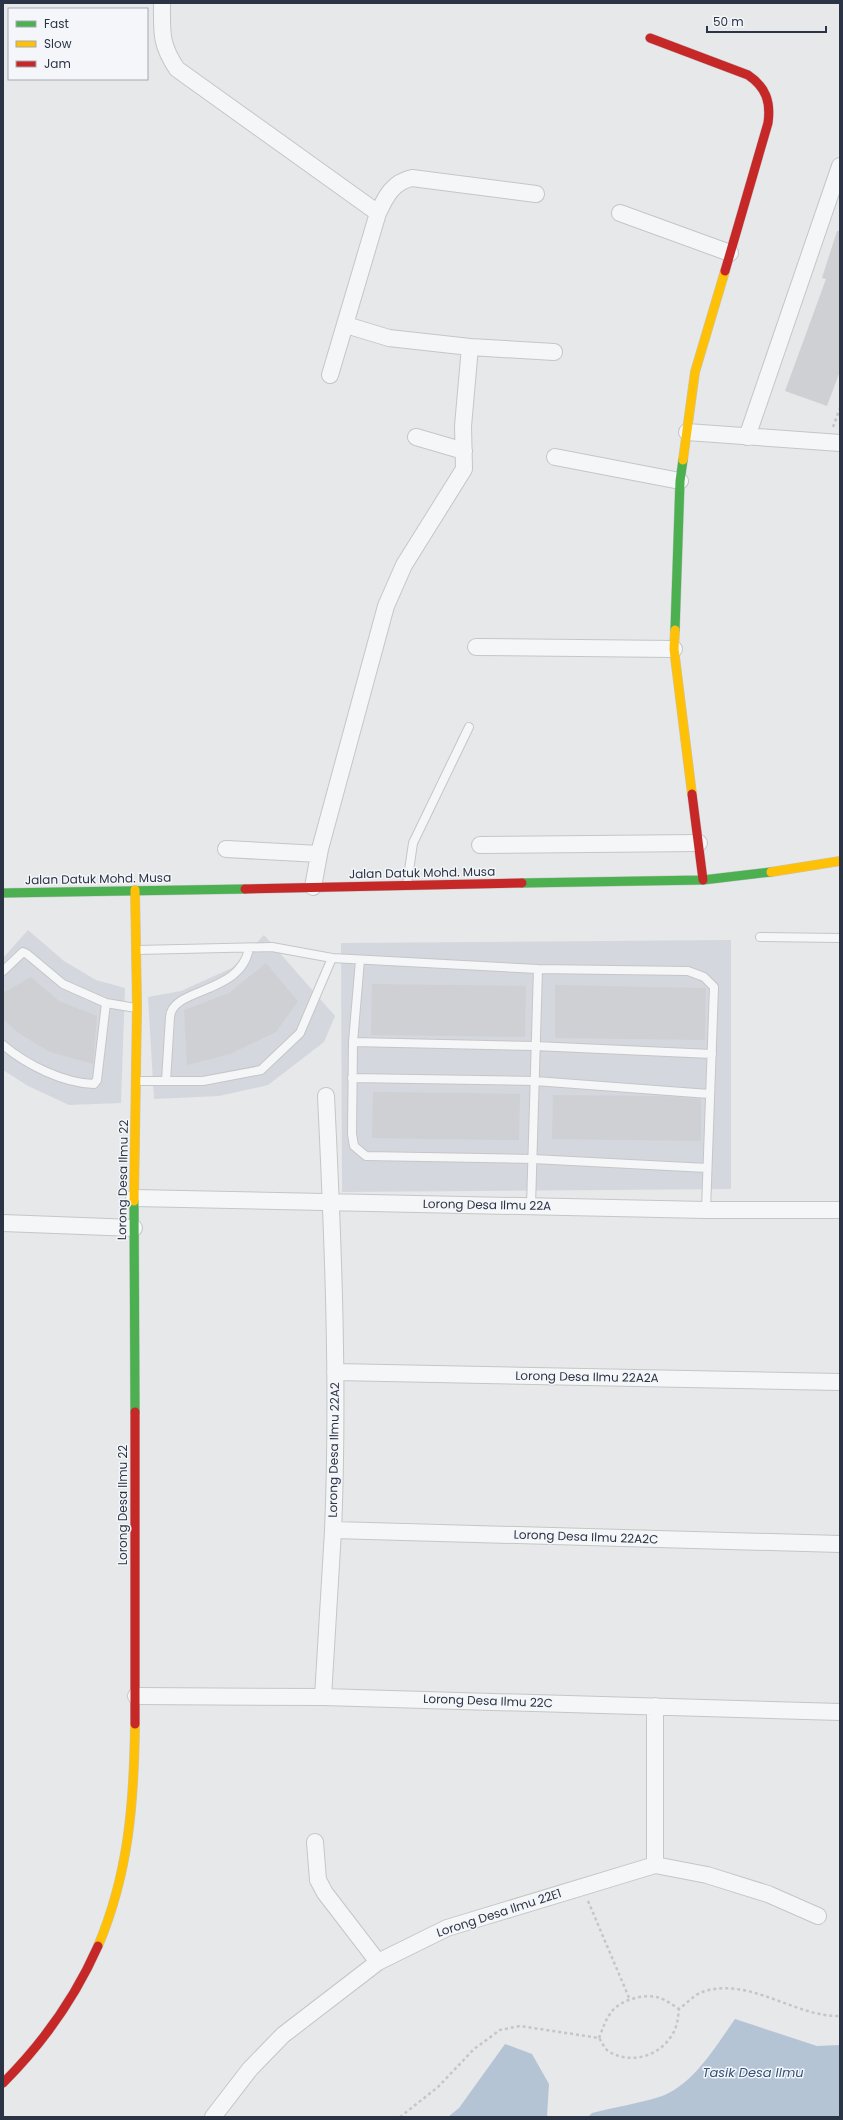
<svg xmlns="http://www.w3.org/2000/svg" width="843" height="2120" font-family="Poppins,sans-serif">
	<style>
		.built { fill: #d4d7dd }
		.water { fill: #b4c4d5 }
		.building { fill: #ced0d3 }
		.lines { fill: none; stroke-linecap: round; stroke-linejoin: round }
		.lane-casing { stroke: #c4c6c8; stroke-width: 10 }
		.street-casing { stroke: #c4c6c8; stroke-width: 18 }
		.fast-casing { stroke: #c4c6c8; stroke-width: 10 }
		.slow-casing { stroke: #c4c6c8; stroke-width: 10 }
		.jam-casing { stroke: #c4c6c8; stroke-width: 10 }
		.path { stroke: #c5c6ca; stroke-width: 2.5; stroke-dasharray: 3 3; stroke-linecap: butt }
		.lane { stroke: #f5f6f7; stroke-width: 8 }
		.street { stroke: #f5f6f7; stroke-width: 16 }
		.fast { stroke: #4caf50; stroke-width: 9 }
		.slow { stroke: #ffc107; stroke-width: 9 }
		.jam { stroke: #c62828; stroke-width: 9 }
		.labels { text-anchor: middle; stroke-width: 3; stroke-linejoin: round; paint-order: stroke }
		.street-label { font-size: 12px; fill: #2b3445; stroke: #f4f6f9 }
		.water-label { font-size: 13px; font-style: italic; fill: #34527a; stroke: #f4f6f9 }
	</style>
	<rect width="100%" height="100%" fill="#e6e8ea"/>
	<!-- built -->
	<path class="built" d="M28,930L64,961L96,980L125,988L121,1103L69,1105L28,1086L3,1070V958Z
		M264,935L335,1016L324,1042L268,1085L219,1096L154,1099L148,997L181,991L232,968Z
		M731,940V1189L342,1192L341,943Z"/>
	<!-- water -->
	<path class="water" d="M735,2019L817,2046L840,2045V2117H588L592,2113C614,2107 637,2104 659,2097C692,2087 716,2046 735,2019Z
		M505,2044L532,2054L549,2084L547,2117H448L459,2108Z"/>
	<!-- building -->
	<path class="building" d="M837,231H840V371L827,406L785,391L826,279L822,278Z
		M266,963L298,1001L276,1032L230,1054L187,1065L184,1010L229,993Z
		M31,977L59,1001L97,1016L93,1064L50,1052L20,1034L3,1019V993Z
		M372,984L526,986L525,1037L371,1035Z
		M555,985L706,988L705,1040L555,1038Z
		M373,1092L520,1094L519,1140L372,1138Z
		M553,1095L663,1096L701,1099V1141L552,1139Z"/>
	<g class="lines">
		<!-- lane casing -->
		<g class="lane-casing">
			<path id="lane" d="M407,884L413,843L469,727
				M760,937L840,938
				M137,950L272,947L332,958L538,969L688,971L704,977L714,987L706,1210
				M360,960L353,1042L352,1134L354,1146L366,1156L533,1159L707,1168
				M3,971L23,952L27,954L63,984L106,1003L136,1008
				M353,1042L535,1046L712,1054
				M3,1045C27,1065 63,1083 94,1084L97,1080L106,1003
				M352,1078L535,1081L709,1094
				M136,1081H203L261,1070L300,1033L332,958
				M166,1081L170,1017C172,987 241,995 249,948
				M531,1206L538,969"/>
		</g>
		<!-- street casing -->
		<g class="street-casing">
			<path id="street" d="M162,3C162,32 160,44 177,69L378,213
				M620,213L730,253
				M346,325L389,338L470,347L554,352
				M330,375L378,213C386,196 393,182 412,178L536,194
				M687,432L840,443
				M416,437L464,451
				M747,437L840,166
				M555,457L680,481
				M476,647L674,649
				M480,845L699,843
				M226,849L319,854
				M313,887L320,849L386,606L404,565L464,469L463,426L470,347
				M134,1198L706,1210H840
				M3,1223L134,1228
				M335,1372L840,1382
				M333,1530L840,1544
				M136,1696L323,1697L840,1712
				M323,1697C326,1641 330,1586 333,1531C339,1386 333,1240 326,1096
				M315,1842L318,1880L325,1893L378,1962
				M655,1865V1706
				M213,2117L250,2069L283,2035L378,1962L447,1928L655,1865L707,1875L768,1894L818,1916"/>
		</g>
		<!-- fast casing -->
		<g class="fast-casing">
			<path id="fast" d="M675,630L680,481L683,460
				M522,883L703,880L771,872
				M3,893L245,889
				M134,1201L135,1412"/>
		</g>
		<!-- slow casing -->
		<g class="slow-casing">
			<path id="slow" d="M683,460L695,372L725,271
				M675,630L674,649L692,794
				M771,872L840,861
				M134,1201L137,1006L135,890
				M98,1946C129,1873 134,1802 135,1724"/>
		</g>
		<!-- jam casing -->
		<g class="jam-casing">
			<path id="jam" d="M650,38L748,75C766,87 771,102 768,123L725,271
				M692,794L703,880
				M245,889L522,883
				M135,1412V1724
				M3,2083C43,2043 75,1998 98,1946"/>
		</g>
		<!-- path -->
		<path class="path" d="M833,427L840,408
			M588,1901L630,2000
			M599,2038C603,2028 606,2018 613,2010C623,1999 646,1993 660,1998C666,2000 673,2005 679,2009
			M400,2117L438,2087L474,2049L500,2030L520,2026L599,2038C602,2042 604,2048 608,2051C628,2064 656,2058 670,2038C677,2029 678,2019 679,2009C686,2004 694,1995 702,1992C750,1976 794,2017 840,2016"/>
		<!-- lane -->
		<use href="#lane" class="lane"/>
		<!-- street -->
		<use href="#street" class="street"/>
		<!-- fast -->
		<use href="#fast" class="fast"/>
		<!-- slow -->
		<use href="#slow" class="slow"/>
		<!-- jam -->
		<use href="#jam" class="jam"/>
	</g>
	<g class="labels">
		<!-- street labels -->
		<g class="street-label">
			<text transform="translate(422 873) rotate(-1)" y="4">Jalan Datuk Mohd. Musa</text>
			<text transform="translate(98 879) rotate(-1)" y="4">Jalan Datuk Mohd. Musa</text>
			<text transform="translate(123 1180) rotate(-89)" y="4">Lorong Desa Ilmu 22</text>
			<text transform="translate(487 1205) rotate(1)" y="4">Lorong Desa Ilmu 22A</text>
			<text transform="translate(587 1377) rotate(1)" y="4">Lorong Desa Ilmu 22A2A</text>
			<text transform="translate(334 1450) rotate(-89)" y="4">Lorong Desa Ilmu 22A2</text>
			<text transform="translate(123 1505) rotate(-90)" y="4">Lorong Desa Ilmu 22</text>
			<text transform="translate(586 1537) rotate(2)" y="4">Lorong Desa Ilmu 22A2C</text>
			<text transform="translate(488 1701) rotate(2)" y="4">Lorong Desa Ilmu 22C</text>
			<text transform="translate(499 1913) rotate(-18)" y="4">Lorong Desa Ilmu 22E1</text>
		</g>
		<!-- water labels -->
		<g class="water-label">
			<text x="753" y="2077">Tasik Desa Ilmu</text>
		</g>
	</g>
	<!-- border -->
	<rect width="843" height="2120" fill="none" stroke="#2b3445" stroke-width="8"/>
	<!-- legend -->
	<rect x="8" y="8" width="140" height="72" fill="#f4f6f9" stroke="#a4a8b1"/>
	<rect x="16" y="21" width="20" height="6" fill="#4caf50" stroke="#a4a8b1"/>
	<text x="44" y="28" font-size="12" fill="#2b3445">Fast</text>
	<rect x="16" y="41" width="20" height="6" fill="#ffc107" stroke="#a4a8b1"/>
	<text x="44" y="48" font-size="12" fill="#2b3445">Slow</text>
	<rect x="16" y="61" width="20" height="6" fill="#c62828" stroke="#a4a8b1"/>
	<text x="44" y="68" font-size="12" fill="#2b3445">Jam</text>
	<!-- scale -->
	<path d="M707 26v6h119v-6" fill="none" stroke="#2b3445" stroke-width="2"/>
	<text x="713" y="26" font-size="12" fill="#2b3445" stroke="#f4f6f9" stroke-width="3" paint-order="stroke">50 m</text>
</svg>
